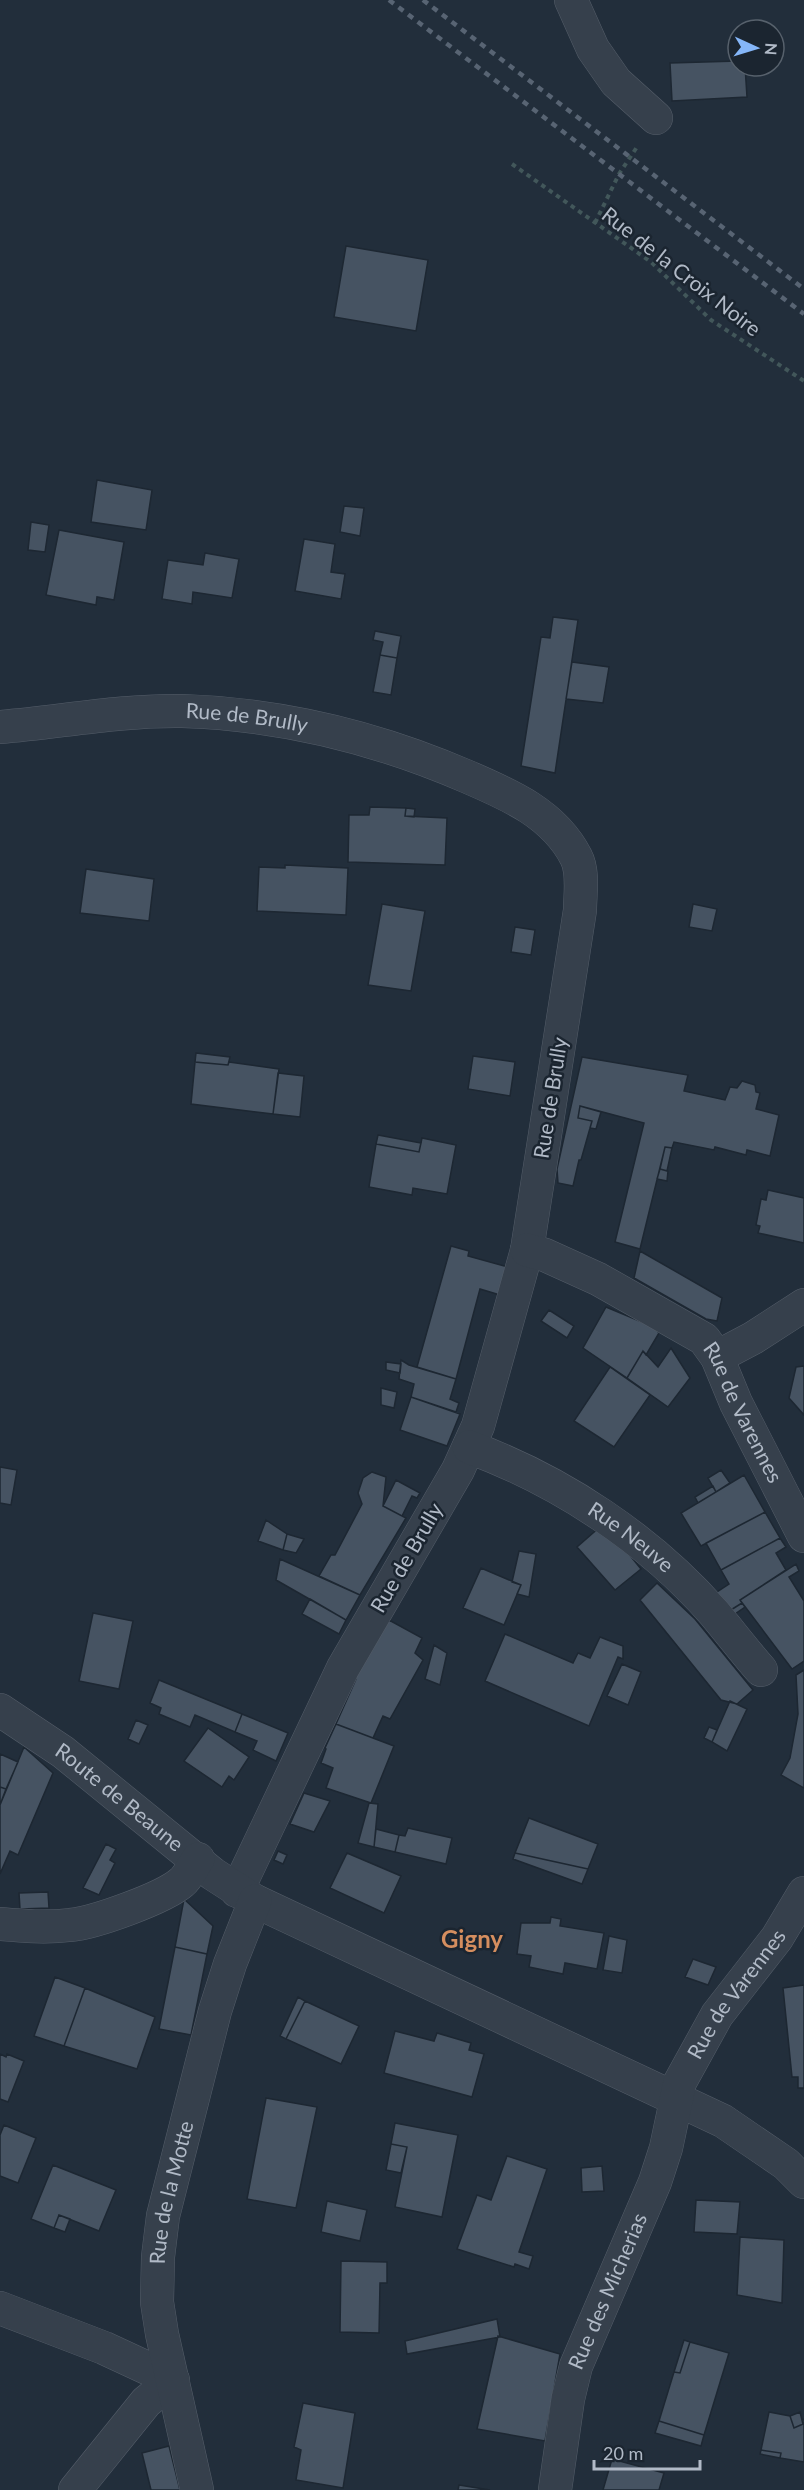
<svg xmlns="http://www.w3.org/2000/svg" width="804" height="2490" font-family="Lato,sans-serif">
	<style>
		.building { fill: #465362; stroke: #1d2732; stroke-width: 1.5 }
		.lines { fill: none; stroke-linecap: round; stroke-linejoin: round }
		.minor-casing { stroke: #545d69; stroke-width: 34 }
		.path { stroke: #42575a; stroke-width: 4; stroke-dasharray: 4.5 4.5; stroke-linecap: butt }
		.minor { stroke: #36404c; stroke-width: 33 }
		.rail { stroke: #586473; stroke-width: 4.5; stroke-dasharray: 6 6; stroke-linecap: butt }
		.labels { text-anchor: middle; stroke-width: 5; stroke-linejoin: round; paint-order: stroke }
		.street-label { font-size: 21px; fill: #b1bac7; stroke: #1b2530 }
		.quarter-label { font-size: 24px; font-weight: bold; fill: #d58e5f; stroke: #1b2530 }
	</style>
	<rect width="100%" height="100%" fill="#222e3b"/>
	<!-- building -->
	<path class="building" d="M738,61V66H745L747,97L672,101L670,63Z
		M346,246L428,260L416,331L334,317Z
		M97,480L152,490L146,530L91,522Z
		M344,506L364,508L360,536L340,532Z
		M31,522L49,525L45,552L28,550Z
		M59,530L124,542L114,600L97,597L96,605L46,595Z
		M304,539L335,544L331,572L345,574L341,599L295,591Z
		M205,553L239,559L232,598L193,592L192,604L162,599L168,560L203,565Z
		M553,617L578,620L555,773L521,766L541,637L550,638Z
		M375,631L401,636L397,658L380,655L383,642L373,640Z
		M380,655L397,658L391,695L373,692Z
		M572,662L609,667L603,703L566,699Z
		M370,807L406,808L405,816L447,818L445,865L348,862L349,815H369Z
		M406,808L415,809L414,817L405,816Z
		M285,865L348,868L346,915L257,911L259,867L285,868Z
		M86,869L154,879L149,921L80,913Z
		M382,904L425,911L411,991L368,985Z
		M693,904L717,909L712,931L689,927Z
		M515,927L535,930L531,955L511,952Z
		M196,1053L230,1057L228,1065L195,1062Z
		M473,1056L515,1062L510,1096L468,1089Z
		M582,1057L688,1075L684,1091L725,1100L730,1087L737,1088L742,1081L755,1085L756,1092L760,1093L756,1109L779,1115L770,1156L747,1150L746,1155L715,1147L714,1150L674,1142L672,1148L665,1147L640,1249L615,1242L644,1123L580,1106L578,1118L592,1121L581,1160H579L573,1186L558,1183L557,1169Z
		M195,1062L228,1065L229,1062L279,1069L273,1114L191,1104Z
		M278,1073L304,1076L300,1117L273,1114Z
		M580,1106L601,1112L596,1129L590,1128L592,1121L578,1118Z
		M378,1135L421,1143L419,1152L376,1144Z
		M422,1138L456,1145L447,1194L413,1188L412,1195L369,1187L376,1144L419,1152Z
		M665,1147L672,1148L667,1171L660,1169Z
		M660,1169L668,1171L667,1181L657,1179Z
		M768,1190L804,1198V1243L758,1233L760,1226L756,1225L761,1199L766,1200Z
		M451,1246L469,1251L468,1256L508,1267L500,1295L480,1289L456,1379L417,1367Z
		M640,1251L722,1298L717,1321L706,1319L634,1278Z
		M606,1307L654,1327L659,1333L646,1355L643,1351L627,1378L583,1348Z
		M549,1310L574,1326L567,1338L541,1321Z
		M671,1348L690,1378L668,1407L627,1378L643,1351L658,1367Z
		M401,1360L409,1365L456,1379L450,1399L459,1403L456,1412L411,1397L414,1384L399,1379Z
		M386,1362L401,1364L400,1373L386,1370Z
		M804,1366V1415L789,1398L796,1367Z
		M610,1367L650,1395L614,1447L574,1421Z
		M381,1388L397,1392L394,1408L381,1405Z
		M411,1397L460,1414L447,1446L400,1430Z
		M0,1467L17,1470L11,1505L0,1503Z
		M721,1470L730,1483L716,1492L708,1478Z
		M372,1472L386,1477L383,1506L406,1518L360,1595L319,1576L331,1555H335L362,1504L358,1493L363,1478Z
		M744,1475L765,1512L701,1546L681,1513Z
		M396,1480L420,1493L417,1498L412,1496L402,1516L383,1506Z
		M713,1486L716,1492L698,1503L695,1497Z
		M765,1512L780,1538L721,1570L706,1543Z
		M266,1520L287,1534L283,1550L258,1541Z
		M601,1526L620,1543L641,1569L615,1590L577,1547Z
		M287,1534L304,1539L296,1553L283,1550Z
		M780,1538L786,1547L776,1553L786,1570L740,1600L742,1603L726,1613L714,1594L729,1584L721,1570Z
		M519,1551L536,1554L529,1597L517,1594L521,1585L512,1582Z
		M280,1559L360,1595L346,1620L276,1580Z
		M796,1564L799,1571L789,1577L804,1601V1661L792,1669L740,1600Z
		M481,1568L521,1585L504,1625L463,1608Z
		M657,1583L695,1619L753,1690L737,1704L721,1700L640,1600Z
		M310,1599L346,1620L339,1634L302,1614Z
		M742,1603L745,1607L729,1618L726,1613Z
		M93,1613L133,1621L119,1689L79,1681Z
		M389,1620L422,1638L415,1653L423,1660L390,1719L383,1716L373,1738L336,1724L356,1679L355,1676Z
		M505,1634L573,1663L578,1653L590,1658L600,1637L623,1646V1659L618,1657L589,1726L485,1681Z
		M434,1645L447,1653L440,1685L425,1679Z
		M622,1664L641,1672L628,1705L607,1696Z
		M804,1670V1788L781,1775L790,1758L798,1714L796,1675Z
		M159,1680L242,1714L235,1732L195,1715L190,1727L159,1714L161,1708L150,1703Z
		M730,1701L747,1709L727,1751L712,1742Z
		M242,1714L288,1733L276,1761L253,1750L257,1741L235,1732Z
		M136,1720L148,1725L139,1744L128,1739Z
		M336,1724L394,1746L371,1803L326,1788L333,1768L321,1763L326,1749L325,1748Z
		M709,1727L717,1730L712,1742L704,1738Z
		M208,1728L249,1757L234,1780L229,1776L222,1787L184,1761Z
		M24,1747L53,1773L18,1855L10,1851L0,1874V1805Z
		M0,1754L18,1762L6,1789L0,1787Z
		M0,1787L6,1789L0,1805Z
		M304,1793L330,1801L314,1832L290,1824Z
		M369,1803L378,1804L374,1847L358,1843Z
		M529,1818L598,1844L588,1869L515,1853Z
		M408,1828L452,1838L446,1864L395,1852L399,1835L405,1836Z
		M376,1829L399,1835L395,1852L374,1847Z
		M106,1844L116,1849L110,1860L115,1863L99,1895L83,1888Z
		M278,1851L287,1855L283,1864L274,1860Z
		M347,1853L401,1876L384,1913L330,1888Z
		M515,1853L588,1869L582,1884L513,1859Z
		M48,1892L49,1908L20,1909L19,1893Z
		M184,1899L213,1926L207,1954L175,1947Z
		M551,1917L561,1919L560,1926L604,1933L597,1969L565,1963L563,1974L529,1967L531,1956L517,1954L521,1923H550Z
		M609,1936L627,1940L622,1973L603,1970Z
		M175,1947L207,1954L191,2035L159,2029Z
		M693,1959L716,1967L708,1985L685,1977Z
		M55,1977L85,1988L64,2046L34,2036Z
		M804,1985V2088H798V2077H792L783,1988Z
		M85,1988L155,2017L137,2069L64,2046Z
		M298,1997L305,2001L286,2039L280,2036Z
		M305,2001L359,2026L341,2064L286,2039Z
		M395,2031L434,2041L437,2033L471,2043L469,2050L484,2054L472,2097L384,2073Z
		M0,2054L6,2057L7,2054L24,2061L8,2102L0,2099Z
		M266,2098L317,2107L296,2208L247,2199Z
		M395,2123L458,2135L442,2217L395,2207L407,2147L391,2144Z
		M4,2125L36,2138L18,2183L0,2176V2135Z
		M391,2144L407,2147L401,2173L386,2170Z
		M507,2156L547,2169L519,2252L533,2256L529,2269L515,2264L514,2267L457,2249L477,2195L491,2200Z
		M53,2165L116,2190L99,2231L59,2215L54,2228L31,2219Z
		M602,2166L604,2191L582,2192L581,2168Z
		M696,2200L740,2202L737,2234L694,2232Z
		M327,2201L367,2210L360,2241L321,2232Z
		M59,2215L70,2219L65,2232L54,2228Z
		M740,2237L784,2240L782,2303L737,2295Z
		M341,2261L387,2262V2283H380L379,2333L340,2332Z
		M497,2319L500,2337L407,2354L405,2341Z
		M498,2336L560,2354L545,2441L477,2429Z
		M684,2340L690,2342L680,2373L674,2372Z
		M690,2342L729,2353L704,2435L659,2421L674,2372L680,2373Z
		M303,2403L355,2413L343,2488L296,2480L301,2450L294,2447Z
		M769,2412L790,2416L794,2428L803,2424L802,2420L804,2419V2462L780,2458L781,2453L761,2450Z
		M800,2412L803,2424L794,2428L790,2416Z
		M659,2421L704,2435L701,2446L655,2433Z
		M169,2446L180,2490H151L142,2453Z
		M761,2450L781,2453L780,2458L760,2454Z
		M612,2459L664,2473L659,2490H603Z
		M459,2485L490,2490H458Z"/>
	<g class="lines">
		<!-- minor casing -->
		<g class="minor-casing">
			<g id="minor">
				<path d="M571,0L593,49L616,82L656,118"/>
				<path id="s1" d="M0,727C60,722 121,710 182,711C280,714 378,738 468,777C510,795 554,814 576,857C584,872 580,894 580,910L527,1250L478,1426L458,1470L343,1668L237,1891"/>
				<path id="s2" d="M527,1250L545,1255L598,1279L704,1339L717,1357L736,1403L804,1536"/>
				<path d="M717,1357L753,1338L804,1305"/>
				<path id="s3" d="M469,1447C561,1481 649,1539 714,1613C730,1632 745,1652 761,1670"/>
				<path id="s4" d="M0,1710L63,1752L213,1874L255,1901L723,2121L786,2164L804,2182"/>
				<path d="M0,1924C23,1926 46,1928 70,1925C94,1923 164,1898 182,1882C188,1877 193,1866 198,1859"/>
				<path d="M0,2308L104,2348L173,2380L146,2402L75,2490"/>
				<path id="s5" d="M197,2490L162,2334L157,2302L158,2257L163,2216L215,2011L230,1964L255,1901"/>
				<path id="s6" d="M555,2490L568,2399L576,2366L655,2182L666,2148L680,2082L717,2015L777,1938L804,1893"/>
			</g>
		</g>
		<!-- path -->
		<path class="path" d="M512,164L651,262L711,320L804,381
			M595,223L619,174L637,147"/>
		<!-- minor -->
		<use href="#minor" class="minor"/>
		<!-- rail -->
		<path class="rail" d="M389,0L804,314
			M423,0L804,289"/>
	</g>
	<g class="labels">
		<!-- street labels -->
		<g class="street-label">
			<text transform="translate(681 272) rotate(38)" y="7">Rue de la Croix Noire</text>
			<text dy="7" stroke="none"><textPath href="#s1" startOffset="248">Rue de Brully</textPath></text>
			<text transform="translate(551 1098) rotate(-81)" y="7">Rue de Brully</text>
			<text dy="7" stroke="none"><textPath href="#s2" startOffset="282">Rue de Varennes</textPath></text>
			<text dy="7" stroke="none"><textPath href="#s3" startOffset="186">Rue Neuve</textPath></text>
			<text transform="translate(407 1558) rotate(-60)" y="7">Rue de Brully</text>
			<text dy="7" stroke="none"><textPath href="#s4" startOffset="148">Route de Beaune</textPath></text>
			<text dy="7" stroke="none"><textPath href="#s6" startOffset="534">Rue de Varennes</textPath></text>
			<text dy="7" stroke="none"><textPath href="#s5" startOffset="303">Rue de la Motte</textPath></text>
			<text dy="7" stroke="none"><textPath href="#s6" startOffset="207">Rue des Micherias</textPath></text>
		</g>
		<!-- quarter labels -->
		<g class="quarter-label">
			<text x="472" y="1948">Gigny</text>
		</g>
	</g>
	<!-- north arrow -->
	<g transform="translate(756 48) rotate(94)"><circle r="28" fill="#1b2530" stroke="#57616c" stroke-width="1.5"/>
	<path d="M0-4.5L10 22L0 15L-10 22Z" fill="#85b6f8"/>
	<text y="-9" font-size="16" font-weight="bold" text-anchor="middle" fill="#b1bac7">N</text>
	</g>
	<!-- scale -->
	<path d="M594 2460v9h106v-9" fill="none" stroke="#b1bac7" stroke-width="3"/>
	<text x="603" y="2460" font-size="18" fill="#b1bac7" stroke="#1b2530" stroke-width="4.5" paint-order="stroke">20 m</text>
</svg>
